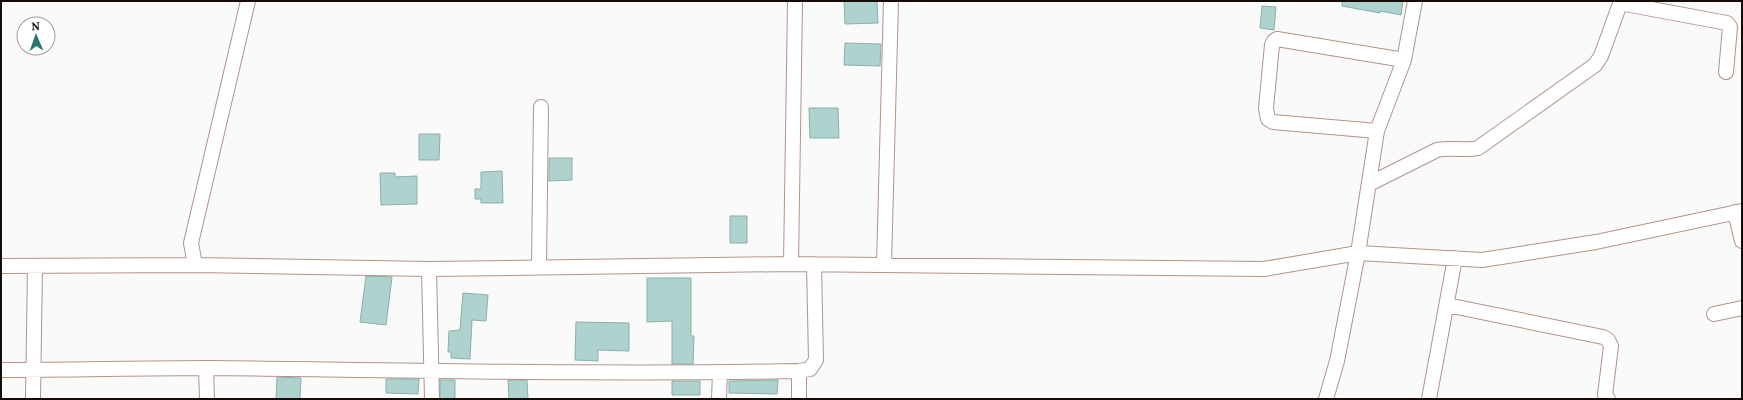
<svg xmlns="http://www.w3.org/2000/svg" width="1743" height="400" font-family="Lora,serif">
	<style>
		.building { fill: #aed3cf; stroke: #8bafab }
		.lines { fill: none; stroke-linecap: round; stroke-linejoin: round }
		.minor-casing { stroke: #b29489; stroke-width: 16 }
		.minor { stroke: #fff; stroke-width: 14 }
	</style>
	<rect width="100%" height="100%" fill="#fafafa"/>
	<!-- building -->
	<path class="building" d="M844,1H877L878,23L845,24Z
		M1342,1H1403L1401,15L1380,11V13L1342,6Z
		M1262,6L1276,7L1274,30L1260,28Z
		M845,43L881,44L880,66L844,65Z
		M809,108H838L839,138H810Z
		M419,134H440L439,160H419Z
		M549,158H572V180L549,181Z
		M502,171L503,203H481V199H475V189H481V172Z
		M380,173H395V177L417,176V204L381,205Z
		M730,216H747V243H730Z
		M366,276L392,277L386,325L360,322Z
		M647,278H691V336H694L693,364H672V321L647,322Z
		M463,293L488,295L486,321L472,320L470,359L451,358V352H448L449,331L460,330Z
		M576,322L629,323V351L598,350V361L575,360Z
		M277,377L301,378L300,399H276Z
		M386,379H419L418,394L386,393Z
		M440,380H455V399H440Z
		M508,380H527L528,399H509Z
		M778,380L777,394L729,393V381Z
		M672,381H700V395H672Z"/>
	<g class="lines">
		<!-- minor casing -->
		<g class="minor-casing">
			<path id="minor" d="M248,1L191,243L195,265L429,269L791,264L1264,269L1358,253L1482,260L1596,242L1742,211
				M1622,1L1625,4L1727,23L1730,27L1726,72
				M1377,131L1273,122L1268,119L1266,108L1272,45L1274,41L1277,39L1404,60
				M1369,184L1437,150C1451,147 1465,151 1478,148L1595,65L1601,56L1621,1
				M1735,212L1742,241
				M791,264L795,1
				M884,265L891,1
				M1,266L195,265
				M539,267L541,107
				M429,269L432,399
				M1447,305L1603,337L1608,340L1611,346L1605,395L1608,399
				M1714,314L1742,308
				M206,368L207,399
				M1,370C70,370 140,368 209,368C406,370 602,375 799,371L810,369L816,360L814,264
				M33,399L35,266
				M719,399L720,372
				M799,399V371
				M1326,399L1337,361L1358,253L1377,131L1404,60L1415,1
				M1429,399L1455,258"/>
		</g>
		<!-- minor -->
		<use href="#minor" class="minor"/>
	</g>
	<!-- border -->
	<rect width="1743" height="400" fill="none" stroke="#150b07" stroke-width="4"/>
	<!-- north arrow -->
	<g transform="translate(36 36) rotate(358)"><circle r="19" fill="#ffffff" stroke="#a19d9c"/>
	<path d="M0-3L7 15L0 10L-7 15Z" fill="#2b7470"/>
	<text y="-6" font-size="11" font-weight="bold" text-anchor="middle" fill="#150b07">N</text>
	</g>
</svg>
